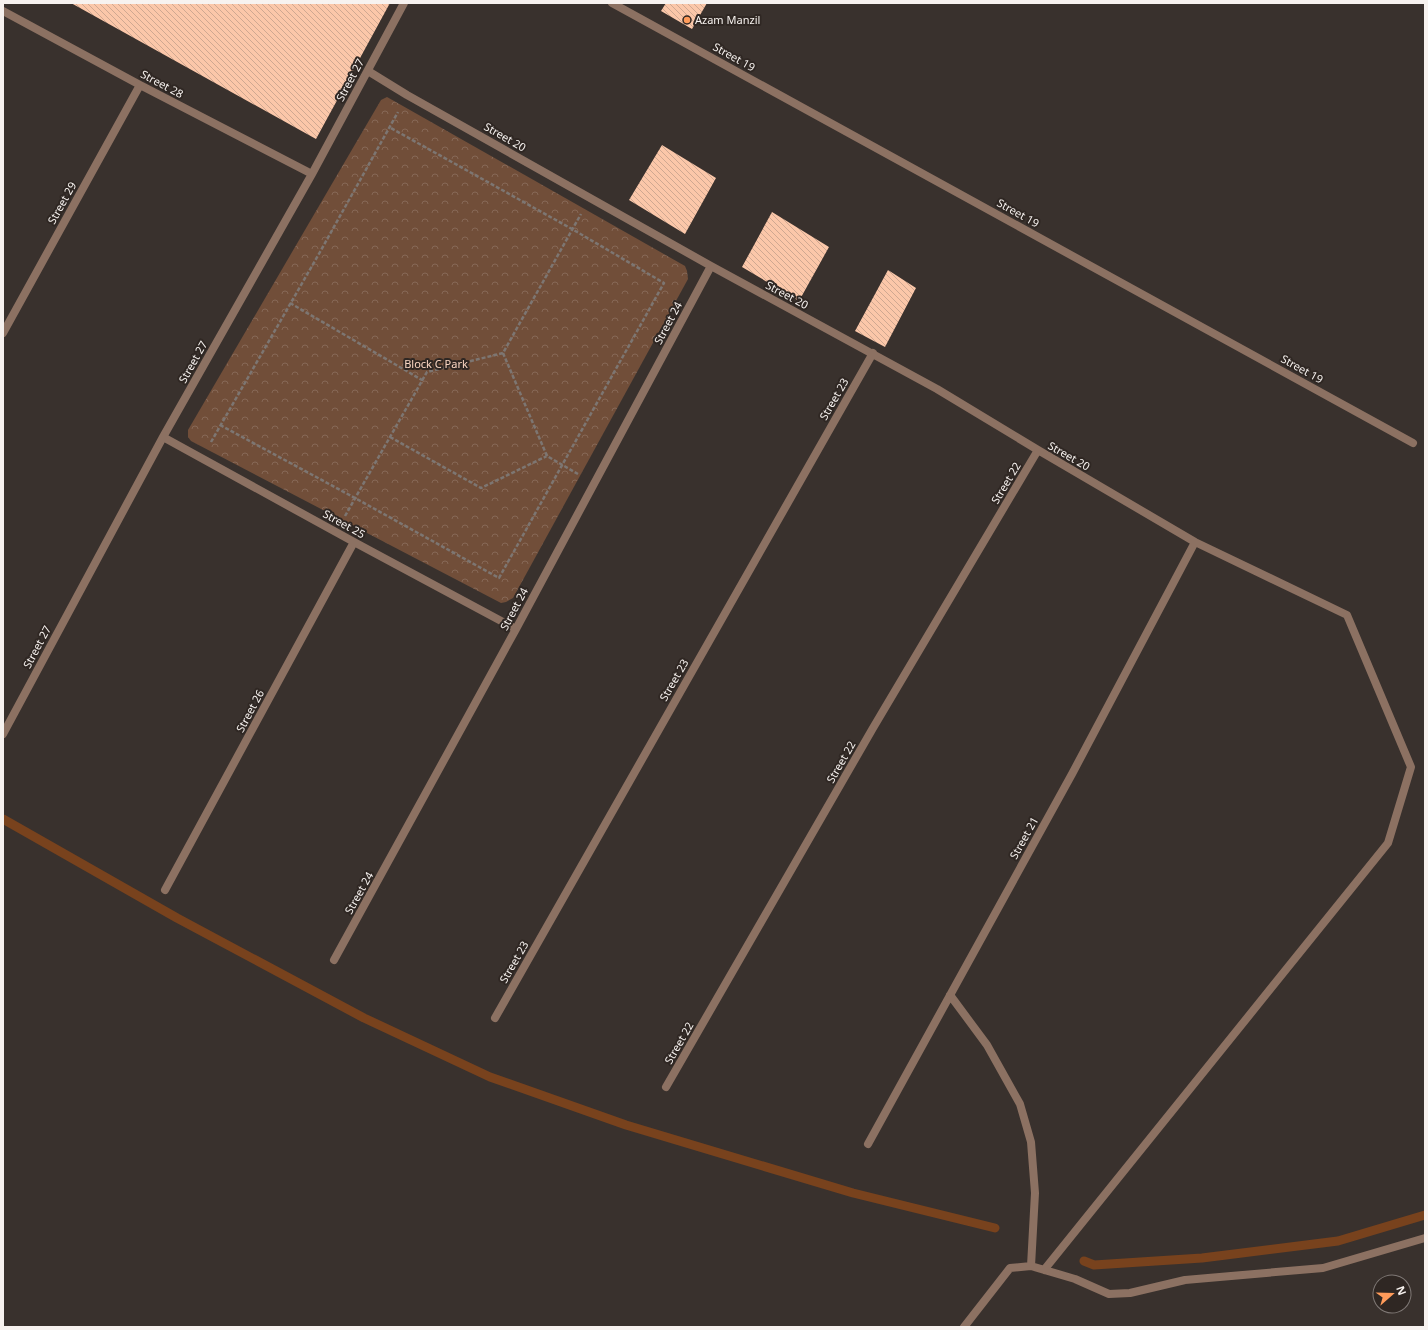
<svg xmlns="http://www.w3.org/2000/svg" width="1428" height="1330" font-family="'Noto Sans',sans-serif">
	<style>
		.park { fill: url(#park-crowns) }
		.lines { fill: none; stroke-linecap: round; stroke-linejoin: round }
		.stream { stroke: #78421d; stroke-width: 9 }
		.building { fill: url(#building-back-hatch) }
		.path { stroke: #7d7672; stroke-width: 2.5; stroke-dasharray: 4 2; stroke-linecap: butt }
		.minor { stroke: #8c7162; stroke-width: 8 }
		.poi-dot { fill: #ff9b5a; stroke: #2f2723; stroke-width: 1.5 }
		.labels { text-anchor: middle; stroke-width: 4; stroke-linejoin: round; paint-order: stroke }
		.poi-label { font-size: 11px; fill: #f7f2ef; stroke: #2f2723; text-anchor: start }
		.street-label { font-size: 11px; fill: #f7f2ef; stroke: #2f2723 }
		.park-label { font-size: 11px; fill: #fad6c2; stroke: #2f2723 }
	</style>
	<defs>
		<pattern id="park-crowns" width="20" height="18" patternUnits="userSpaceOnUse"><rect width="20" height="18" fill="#714e39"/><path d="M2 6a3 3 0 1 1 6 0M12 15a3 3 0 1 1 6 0" fill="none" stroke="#866856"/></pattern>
		<pattern id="building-back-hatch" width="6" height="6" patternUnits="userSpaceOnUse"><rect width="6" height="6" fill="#fbc7a9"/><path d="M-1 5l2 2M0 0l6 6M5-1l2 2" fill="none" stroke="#cfa891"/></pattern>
	</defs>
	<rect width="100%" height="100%" fill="#39312d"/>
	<!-- park -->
	<path class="park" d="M387,97L685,266L687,271L688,279L513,598L506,602L501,603L191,441L188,437V430L381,100Z"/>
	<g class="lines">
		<!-- stream -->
		<path class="stream" d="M3,819L177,918L364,1018L490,1077L626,1125L853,1193L995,1228
			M1084,1261L1094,1265L1202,1258L1338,1241L1425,1215"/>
	</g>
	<!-- building -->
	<path class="building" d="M71,3H390L316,139Z
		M666,3H707L692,29L661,11Z
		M662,145L716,178L685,234L629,200Z
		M772,212L829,247L799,301L742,267Z
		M888,270L916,288L885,347L855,331Z"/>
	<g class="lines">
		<!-- path -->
		<path class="path" d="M290,303L422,380
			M503,353L547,456L578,474
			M220,425L355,498L499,578L664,283L572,229L389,127
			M390,437L481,488L547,456
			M211,442L320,252L398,112
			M345,516L427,372L503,353L581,214"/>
		<!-- minor -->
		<path class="minor" d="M612,3L1413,443
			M3,11L140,85L312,174
			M368,71L407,95L711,266L937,389L1038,450L1195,542L1347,615L1411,767L1388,843L1044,1270
			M3,333L140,85
			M163,437L354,542L516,629
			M3,734L163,437L312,174L404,3
			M165,890L354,542
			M334,960L516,629L711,266
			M950,995L987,1045L1020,1104L1031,1142L1035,1193L1031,1266
			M495,1018L873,353
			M666,1087L873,728L1038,450
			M868,1144L1072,774L1195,542
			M964,1327L1010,1268L1031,1266L1075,1279L1109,1294L1130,1293L1185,1280L1323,1268L1425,1238"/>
	</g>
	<!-- markers -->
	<circle class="poi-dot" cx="687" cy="20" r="4"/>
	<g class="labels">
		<!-- poi labels -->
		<g class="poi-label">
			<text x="695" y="24">Azam Manzil</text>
		</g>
		<!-- street labels -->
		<g class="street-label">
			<text transform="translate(734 57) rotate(29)" y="4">Street 19</text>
			<text transform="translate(350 80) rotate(-62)" y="4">Street 27</text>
			<text transform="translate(162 84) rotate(28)" y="4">Street 28</text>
			<text transform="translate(505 137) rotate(30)" y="4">Street 20</text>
			<text transform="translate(62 203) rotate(-61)" y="4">Street 29</text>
			<text transform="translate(1018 213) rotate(29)" y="4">Street 19</text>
			<text transform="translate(787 295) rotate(28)" y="4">Street 20</text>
			<text transform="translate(668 323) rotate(-62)" y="4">Street 24</text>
			<text transform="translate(193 362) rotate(-61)" y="4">Street 27</text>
			<text transform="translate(1302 369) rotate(29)" y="4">Street 19</text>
			<text transform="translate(834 399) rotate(-60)" y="4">Street 23</text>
			<text transform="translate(1069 456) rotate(30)" y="4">Street 20</text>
			<text transform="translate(1006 483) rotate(-59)" y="4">Street 22</text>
			<text transform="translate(344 524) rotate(29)" y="4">Street 25</text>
			<text transform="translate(514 609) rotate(-62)" y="4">Street 24</text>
			<text transform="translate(37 647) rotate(-62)" y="4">Street 27</text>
			<text transform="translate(674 680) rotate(-60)" y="4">Street 23</text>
			<text transform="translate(250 711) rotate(-62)" y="4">Street 26</text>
			<text transform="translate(841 762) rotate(-60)" y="4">Street 22</text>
			<text transform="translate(1024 838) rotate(-61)" y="4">Street 21</text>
			<text transform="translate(359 893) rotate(-61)" y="4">Street 24</text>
			<text transform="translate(514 962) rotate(-60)" y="4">Street 23</text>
			<text transform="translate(679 1043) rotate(-60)" y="4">Street 22</text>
		</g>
		<!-- park labels -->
		<g class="park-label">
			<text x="436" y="368">Block C Park</text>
		</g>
	</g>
	<!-- border -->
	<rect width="1428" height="1330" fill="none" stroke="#f7f2ef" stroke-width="8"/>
	<!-- north arrow -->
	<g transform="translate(1392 1294) rotate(70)"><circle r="19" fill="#2f2723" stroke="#7f7875"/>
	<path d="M0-3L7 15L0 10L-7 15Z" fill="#ff9b5a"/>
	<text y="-6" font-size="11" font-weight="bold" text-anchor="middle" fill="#f7f2ef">N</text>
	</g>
</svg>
